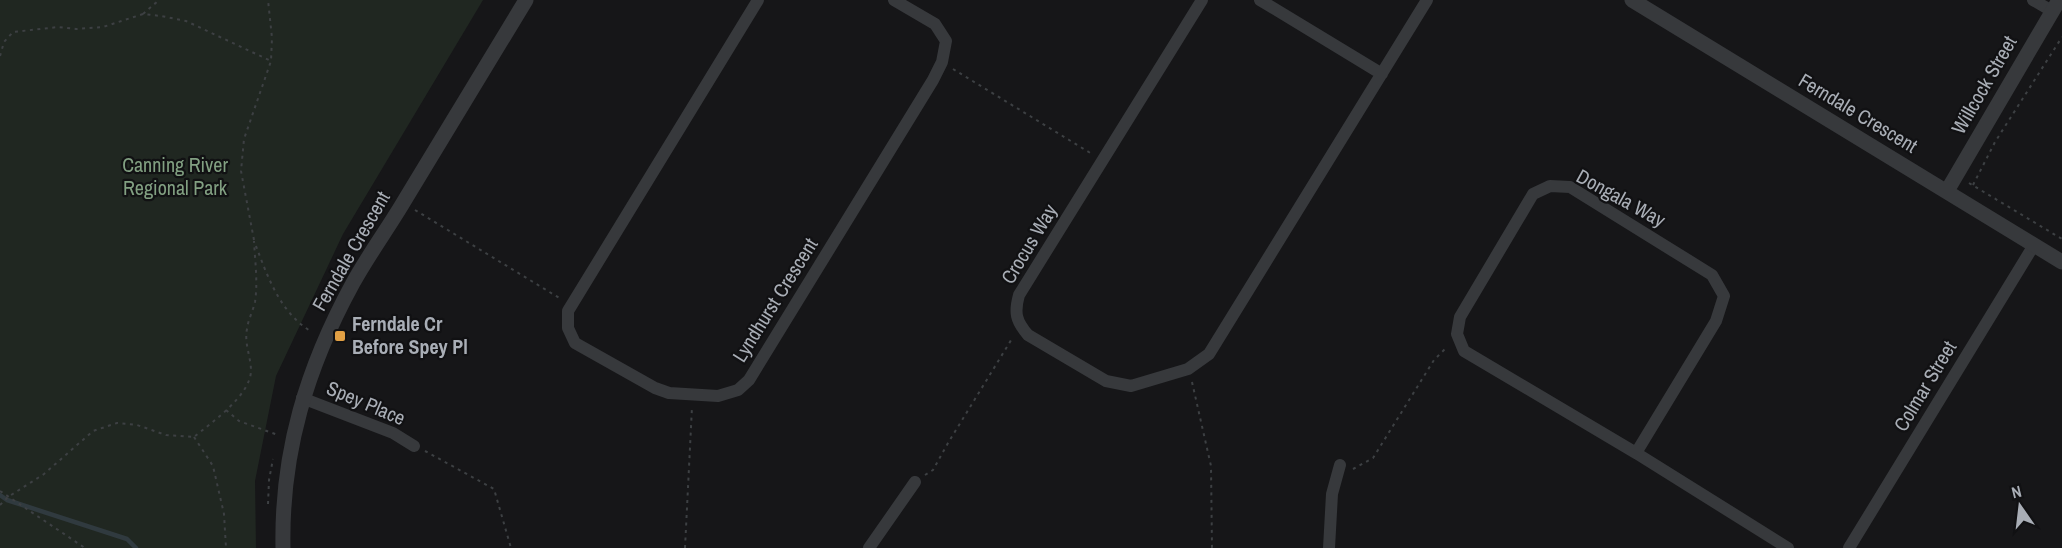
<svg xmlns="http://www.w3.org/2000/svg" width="2062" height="548" font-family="'Archivo Narrow',sans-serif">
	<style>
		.green { fill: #202721 }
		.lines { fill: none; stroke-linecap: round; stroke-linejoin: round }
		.stream { stroke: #303a3f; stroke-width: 4.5 }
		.path { stroke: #3d4043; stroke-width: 2; stroke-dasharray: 3 4.5; stroke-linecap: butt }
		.minor { stroke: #37393c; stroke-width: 12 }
		.tertiary { stroke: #37393c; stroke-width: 15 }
		.poi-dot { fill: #e2a044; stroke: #111113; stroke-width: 2 }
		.labels { text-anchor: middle; stroke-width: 4.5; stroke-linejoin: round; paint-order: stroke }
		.street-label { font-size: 20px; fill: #a9aeb6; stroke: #111113 }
		.park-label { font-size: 20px; fill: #82a082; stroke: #111113 }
		.poi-label { font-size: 20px; font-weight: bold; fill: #a9aeb6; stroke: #111113; text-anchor: start }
	</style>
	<rect width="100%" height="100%" fill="#161618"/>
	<!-- green -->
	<path class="green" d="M0,0H483L343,234L276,376L255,481L256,548H0Z"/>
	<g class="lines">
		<!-- stream -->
		<path class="stream" d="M0,495L7,500L127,539L136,548"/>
		<!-- path -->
		<path class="path" d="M143,14L159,0
			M0,56L4,42L13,32L58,27L76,29L103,27L143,14L161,16L186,21L271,61
			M953,69L1092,154
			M1969,183L2062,239
			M1973,185L1995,142L2062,37
			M415,210L561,299
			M254,240L241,171L244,139L271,61L272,38L268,0
			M256,246C268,278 281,314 312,332
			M1192,382L1211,466L1212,548
			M226,410L239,421L278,435
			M194,437L213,466L224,514L226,548
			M425,451L494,489L511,548
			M1353,469L1373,458L1434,360L1447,347
			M925,475L933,470L948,443L1013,337
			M0,491L85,548
			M268,504L269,480L273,459
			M0,505L8,497L44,474L93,431L117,423L137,425L166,435L194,437C212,422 250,396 251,371C251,357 244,343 247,329C248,320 253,311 255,302C258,282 255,261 254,241
			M685,548L692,407"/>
		<!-- minor -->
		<path class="minor" d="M758,0L568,311V328L575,343L655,388L669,393L718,396L738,390L749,380L933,80L942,62L946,41L935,24L894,0
			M1202,0L1019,295C1014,313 1016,321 1028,335L1106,381L1131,386L1188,369L1209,354L1427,0
			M1260,0L1382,74
			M2033,0L2052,11
			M302,398L393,433L414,446
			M1636,453L1716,321L1724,296L1712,275L1570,187L1550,186L1533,194L1460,317L1457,334L1464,351L1636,453L1788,548
			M869,548L915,482
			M1329,548L1332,494L1340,465
			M1849,548L2034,245"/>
		<!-- tertiary -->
		<path class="tertiary" d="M1632,0L2062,262
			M1947,191L2059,0
			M283,548C281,452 307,367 353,283C369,254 389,227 406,198C446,132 486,66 526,0"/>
	</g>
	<!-- markers -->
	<rect class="poi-dot" x="334" y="330" width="12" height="12" rx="3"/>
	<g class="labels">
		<!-- street labels -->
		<g class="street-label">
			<text transform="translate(1984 85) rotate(-60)" y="7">Willcock Street</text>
			<text transform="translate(1858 113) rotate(31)" y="7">Ferndale Crescent</text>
			<text transform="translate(1621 198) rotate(29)" y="7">Dongala Way</text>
			<text transform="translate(1029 244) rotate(-59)" y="7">Crocus Way</text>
			<text transform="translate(351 251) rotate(-60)" y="7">Ferndale Crescent</text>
			<text transform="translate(775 300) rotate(-58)" y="7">Lyndhurst Crescent</text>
			<text transform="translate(1925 386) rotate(-59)" y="7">Colmar Street</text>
			<text transform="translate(366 403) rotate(23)" y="7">Spey Place</text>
		</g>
		<!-- park labels -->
		<g class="park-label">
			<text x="175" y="172">Canning River<tspan x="175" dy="23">Regional Park</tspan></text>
		</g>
		<!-- poi labels -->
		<g class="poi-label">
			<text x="352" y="331">Ferndale Cr<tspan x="352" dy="23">Before Spey Pl</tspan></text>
		</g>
	</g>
	<!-- north arrow -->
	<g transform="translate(2020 506) rotate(346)" stroke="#111113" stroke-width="4.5" paint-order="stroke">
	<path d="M0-4.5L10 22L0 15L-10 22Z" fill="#a9aeb6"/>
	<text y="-9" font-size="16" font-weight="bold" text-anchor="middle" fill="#a9aeb6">N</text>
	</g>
</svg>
